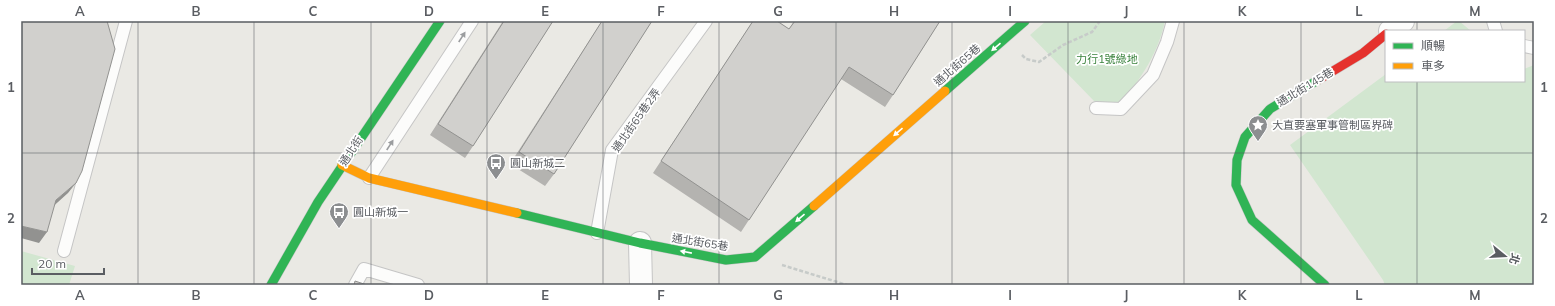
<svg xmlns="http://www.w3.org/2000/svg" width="1555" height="306" font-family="Mulish,'Noto Sans TC',sans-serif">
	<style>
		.green { fill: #d2e6d0 }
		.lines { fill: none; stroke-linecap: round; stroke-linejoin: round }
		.lane-casing { stroke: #c5c5c5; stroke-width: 14 }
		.street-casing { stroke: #c5c5c5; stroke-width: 24 }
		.fast-casing { stroke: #c5c5c5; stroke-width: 10 }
		.slow-casing { stroke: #c5c5c5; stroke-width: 10 }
		.jam-casing { stroke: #c5c5c5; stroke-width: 10 }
		.path { stroke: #c7cbc9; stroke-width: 2.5; stroke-dasharray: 4 2; stroke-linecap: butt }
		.lane { stroke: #fcfcfb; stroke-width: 12 }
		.street { stroke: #fcfcfb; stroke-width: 22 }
		.fast { stroke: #30b455; stroke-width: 9 }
		.slow { stroke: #ff9f0a; stroke-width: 9 }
		.jam { stroke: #e5322d; stroke-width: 9 }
		.wall { fill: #b4b3b0 }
		.shaded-wall { fill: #929290 }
		.building { fill: #d1d0cd; stroke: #929290 }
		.oneway { fill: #9b9d9f }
		.oneway2 { fill: #fff }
		.grid { fill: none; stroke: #5a5d62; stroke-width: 1; stroke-opacity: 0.55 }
		.labels { text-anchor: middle; stroke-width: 3.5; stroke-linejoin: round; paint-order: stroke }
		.park-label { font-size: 11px; fill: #39823c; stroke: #fff }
		.street-label { font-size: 11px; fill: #5a5d62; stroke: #fff }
		.poi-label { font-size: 11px; fill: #5a5d62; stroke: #fff; text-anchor: start }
		.neatline { fill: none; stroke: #5a5d62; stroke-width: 1.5 }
		.grid-label { font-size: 13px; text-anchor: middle; font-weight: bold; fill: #5a5d62 }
	</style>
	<rect width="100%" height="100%" fill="#eae9e4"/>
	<!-- green -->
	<path class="green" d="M1046,21H1165C1158,53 1142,77 1122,102H1095L1030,35Z
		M1457,21H1459L1471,31H1444Z
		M1534,65V285H1385L1383,280L1290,145L1386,74V81H1524V69Z
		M21,251L75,266L69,285H21Z"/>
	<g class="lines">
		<!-- lane casing -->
		<g class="lane-casing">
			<path id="lane" d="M1493,21L1496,31
				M1524,46L1534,48
				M1096,108L1121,109L1153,75L1167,42L1173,21
				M369,178L472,21
				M597,233L612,150L706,21
				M64,251L126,21
				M355,285L364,269L418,285"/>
		</g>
		<!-- street casing -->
		<g class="street-casing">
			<path id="street" d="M1390,31L1403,21
				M640,243L641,285"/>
		</g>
		<!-- fast casing -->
		<g class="fast-casing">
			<path id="fast" d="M1318,80L1270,109L1245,137L1237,160L1236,185L1252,220L1325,285
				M945,91L1025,21
				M517,213L640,243L726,260L755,257L814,206
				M271,285L318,202L440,21"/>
		</g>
		<!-- slow casing -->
		<g class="slow-casing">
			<path id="slow" d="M342,165L369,178L517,213
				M814,206L945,91"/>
		</g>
		<!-- jam casing -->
		<g class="jam-casing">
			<path id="jam" d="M1318,80L1363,53L1386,34"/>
		</g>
		<!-- path -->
		<path class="path" d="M1022,55L1026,59L1039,62L1063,45L1092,32L1100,21
			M782,265L847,285"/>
		<!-- lane -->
		<use href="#lane" class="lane"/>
		<!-- street -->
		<use href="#street" class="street"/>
		<!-- fast -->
		<use href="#fast" class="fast"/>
		<!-- slow -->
		<use href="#slow" class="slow"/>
		<!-- jam -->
		<use href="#jam" class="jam"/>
	</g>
	<!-- wall -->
	<path class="wall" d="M503,21H553L473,146L465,158L430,135Z
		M602,21H652L554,174L545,186L510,164Z
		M753,21H777L789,29L794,21H940L893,95L885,107L841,79L741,232L653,173Z"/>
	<!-- shaded-wall -->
	<path class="shaded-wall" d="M76,183L68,193L48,211L56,200Z
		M21,226L47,232L39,243L21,238Z"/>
	<!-- building -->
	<path class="building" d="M21,21H107L115,49L82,171L76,183L56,200L47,232L21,226Z
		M504,21H553L473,146L438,124Z
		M602,21H652L554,174L519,152Z
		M753,21H777L789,29L795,21H940L893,95L849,67L749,220L661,161Z
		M355,281L367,285H354Z"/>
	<!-- one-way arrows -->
	<defs><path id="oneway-solid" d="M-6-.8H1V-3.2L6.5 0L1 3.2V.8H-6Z"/></defs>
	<g class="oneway">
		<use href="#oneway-solid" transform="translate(462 37) rotate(-57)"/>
		<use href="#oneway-solid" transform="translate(390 145) rotate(-57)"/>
	</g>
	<g class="oneway2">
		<use href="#oneway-solid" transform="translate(996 47) rotate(139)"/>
		<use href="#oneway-solid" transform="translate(898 132) rotate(139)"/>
		<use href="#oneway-solid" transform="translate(800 218) rotate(139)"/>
		<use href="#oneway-solid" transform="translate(686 252) rotate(-169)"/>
	</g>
	<!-- grid -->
	<path class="grid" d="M138,21V285M254,21V285M371,21V285M487,21V285M603,21V285M719,21V285M836,21V285M952,21V285M1068,21V285M1184,21V285M1301,21V285M1417,21V31M1417,81V285M21,153H1534"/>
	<!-- icons -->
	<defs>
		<g id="sight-pin" transform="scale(1)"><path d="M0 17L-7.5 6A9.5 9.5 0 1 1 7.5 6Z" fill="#8c8e90" stroke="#fff"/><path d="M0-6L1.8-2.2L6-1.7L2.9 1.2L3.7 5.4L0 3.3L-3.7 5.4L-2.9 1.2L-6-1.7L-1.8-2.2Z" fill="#fff"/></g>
		<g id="bus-pin" transform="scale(1)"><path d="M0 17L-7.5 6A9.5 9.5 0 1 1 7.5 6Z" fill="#8c8e90" stroke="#fff"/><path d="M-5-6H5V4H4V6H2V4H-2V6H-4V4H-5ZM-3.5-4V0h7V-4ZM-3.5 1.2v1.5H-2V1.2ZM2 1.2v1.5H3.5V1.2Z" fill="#fff"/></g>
	</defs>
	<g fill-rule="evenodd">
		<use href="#sight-pin" x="1258" y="125"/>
		<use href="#bus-pin" x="496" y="163"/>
		<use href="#bus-pin" x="339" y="212"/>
	</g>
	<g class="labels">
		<!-- park labels -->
		<g class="park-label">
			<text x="1107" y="63">力行1號綠地</text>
		</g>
		<!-- street labels -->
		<g class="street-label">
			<text transform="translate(957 65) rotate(-41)" y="4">通北街65巷</text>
			<text transform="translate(1305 87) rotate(-31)" y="4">通北街145巷</text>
			<text transform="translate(636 120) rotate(-55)" y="4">通北街65巷2弄</text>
			<text transform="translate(351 151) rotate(-57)" y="4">通北街</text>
			<text transform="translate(700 242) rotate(9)" y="4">通北街65巷</text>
		</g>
		<!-- poi labels -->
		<g class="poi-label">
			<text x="1272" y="129">大直要塞軍事管制區界碑</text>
			<text x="510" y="167">圓山新城二</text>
			<text x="353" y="216">圓山新城一</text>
		</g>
	</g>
	<!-- border -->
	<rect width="1555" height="306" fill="none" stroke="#ffffff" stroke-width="44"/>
	<!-- legend -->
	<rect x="1385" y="30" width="140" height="52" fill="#ffffff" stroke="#bdbec0"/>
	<rect x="1393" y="43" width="20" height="6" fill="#30b455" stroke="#bdbec0"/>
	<text x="1421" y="50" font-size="12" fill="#5a5d62">順暢</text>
	<rect x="1393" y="63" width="20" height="6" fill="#ff9f0a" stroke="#bdbec0"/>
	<text x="1421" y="70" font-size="12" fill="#5a5d62">車多</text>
	<!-- north arrow -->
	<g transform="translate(1505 256) rotate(108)" stroke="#ffffff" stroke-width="3" paint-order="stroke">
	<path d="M0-3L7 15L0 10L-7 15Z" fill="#5a5d62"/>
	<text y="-6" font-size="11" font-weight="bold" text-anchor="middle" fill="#5a5d62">北</text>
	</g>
	<!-- scale -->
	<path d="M32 268v6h72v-6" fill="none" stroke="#5a5d62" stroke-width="2"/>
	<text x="38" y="268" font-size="12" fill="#5a5d62" stroke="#ffffff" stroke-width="3" paint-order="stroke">20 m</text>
	<rect x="22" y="22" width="1511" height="262" class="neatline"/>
	<g class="grid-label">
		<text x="80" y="16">A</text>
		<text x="196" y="16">B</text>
		<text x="313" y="16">C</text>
		<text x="429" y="16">D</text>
		<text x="545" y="16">E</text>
		<text x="661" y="16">F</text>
		<text x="778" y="16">G</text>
		<text x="894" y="16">H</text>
		<text x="1010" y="16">I</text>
		<text x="1126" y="16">J</text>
		<text x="1242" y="16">K</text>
		<text x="1359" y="16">L</text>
		<text x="1475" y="16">M</text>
		<text x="11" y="92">1</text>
		<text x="1544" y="92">1</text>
		<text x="11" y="223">2</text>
		<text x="1544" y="223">2</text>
		<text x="80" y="300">A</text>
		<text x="196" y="300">B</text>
		<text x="313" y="300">C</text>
		<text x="429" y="300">D</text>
		<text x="545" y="300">E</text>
		<text x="661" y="300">F</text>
		<text x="778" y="300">G</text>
		<text x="894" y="300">H</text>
		<text x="1010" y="300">I</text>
		<text x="1126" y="300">J</text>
		<text x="1242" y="300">K</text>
		<text x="1359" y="300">L</text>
		<text x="1475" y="300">M</text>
	</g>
</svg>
